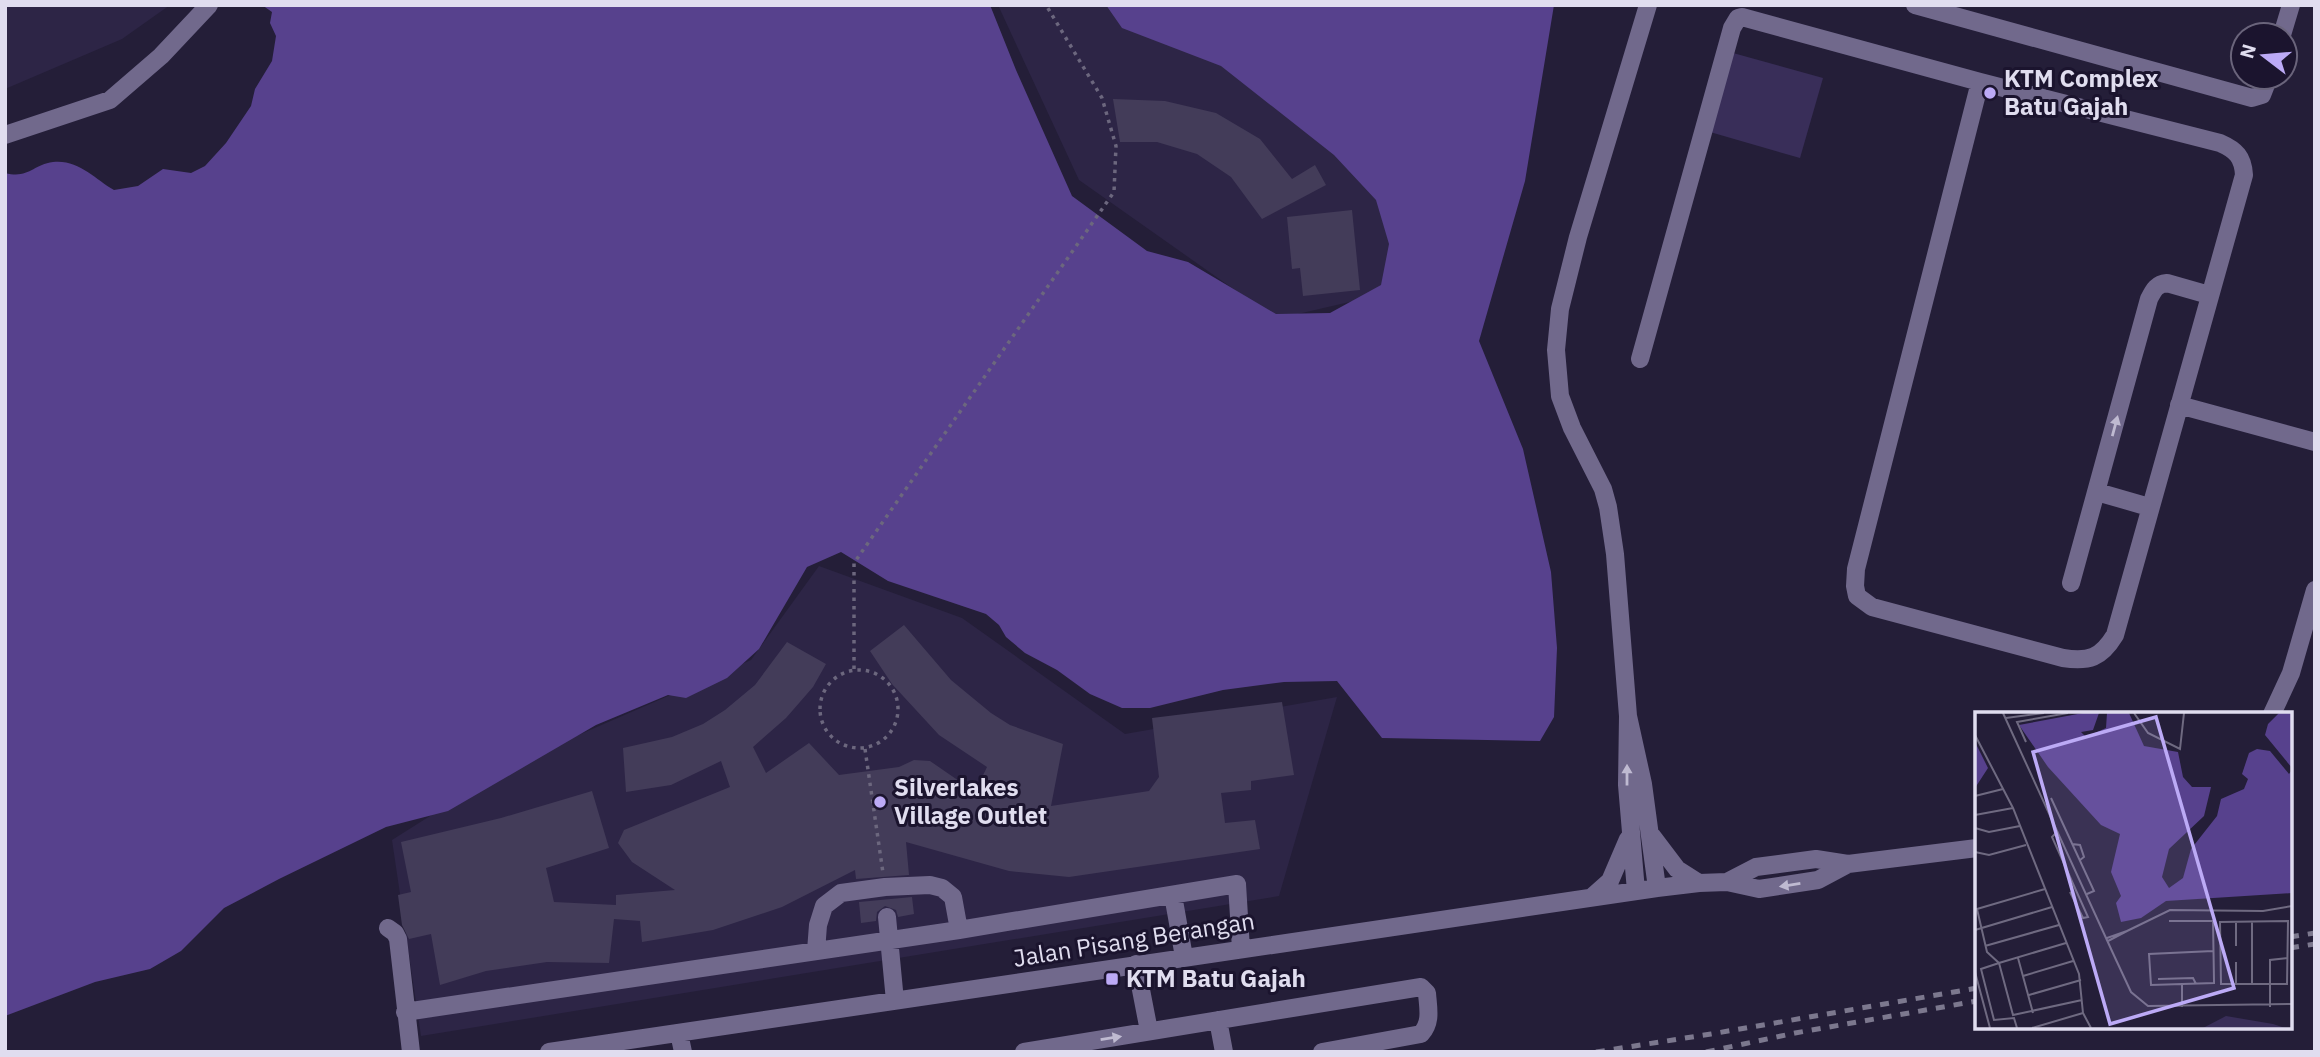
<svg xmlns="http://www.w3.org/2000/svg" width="2320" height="1057" font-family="'IBM Plex Sans',sans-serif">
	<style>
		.built { fill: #2d2546 }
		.green { fill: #392e59 }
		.water { fill: #57418d }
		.building { fill: #433c59 }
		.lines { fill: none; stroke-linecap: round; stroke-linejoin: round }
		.path { stroke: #6c677e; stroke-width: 3.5; stroke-dasharray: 3.5 5; stroke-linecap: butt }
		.minor { stroke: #71698c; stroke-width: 18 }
		.rail { stroke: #7c788e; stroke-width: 5; stroke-dasharray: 9 9; stroke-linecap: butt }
		.oneway { fill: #bfbad1 }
		.poi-dot { fill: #bcaaf6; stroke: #1b142e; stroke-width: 2.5 }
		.labels { text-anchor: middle; stroke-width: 6; stroke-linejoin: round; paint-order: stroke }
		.poi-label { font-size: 24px; font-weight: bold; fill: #e0ddef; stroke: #1b142e; text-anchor: start }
		.street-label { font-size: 24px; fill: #e0ddef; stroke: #1b142e }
		.inset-road { fill: none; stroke: #6f6a81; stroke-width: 2 }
		.view { fill: #bcaaf6; fill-opacity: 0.15; stroke: #bcaaf6; stroke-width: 3.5 }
		.inset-edge { fill: none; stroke: #e0ddef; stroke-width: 3.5 }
	</style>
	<rect width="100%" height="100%" fill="#241e38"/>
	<!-- built -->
	<path class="built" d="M5,5H170L122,39L5,89Z
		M998,5H1128L1239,58L1420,219L1384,294L1276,319L1079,180Z
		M819,566L962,618L1125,734L1337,697L1279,896L421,1036L392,840L514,763L751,660Z"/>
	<!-- green -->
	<path class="green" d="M1733,53L1823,78L1800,158L1710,132Z"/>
	<!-- water -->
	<path class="water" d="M262,5H990L1016,70L1072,196L1147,251L1188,262L1276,314L1330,313L1381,285L1389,244L1376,200L1334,155L1221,66L1122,28L1106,5H1554L1525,181L1479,341L1523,449L1551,572L1557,648L1554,717L1540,741L1382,738L1337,681L1284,682L1223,690L1150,708H1122L1090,694L1057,670L1025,653L1006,637L999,625L986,614L888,581L841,552L807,567L759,649L727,678L686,698L668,695L596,725L448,811L386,827L279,879L224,908L181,951L150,969L95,982L5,1016V173C29,179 32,165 53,162C78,159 95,179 114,190L138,186L163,169L191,173L205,166L226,143L251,106L255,89L272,61L276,36L270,23L272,12Z"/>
	<!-- building -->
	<path class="building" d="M1113,99L1165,101L1216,113L1260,139L1292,179L1315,165L1326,185L1262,219L1231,177L1197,154L1157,142H1120Z
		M1352,210L1360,290L1303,296L1300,268L1292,269L1287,217Z
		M904,625L951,680L991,713L1010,725L1063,744L1051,806L1149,791L1159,777L1152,718L1282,702L1294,775L1251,781V790L1221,793L1225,823L1255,820L1260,849L1069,877L1009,871L906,842L909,875L856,879L855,870L782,907L713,930L642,942L640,921L614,919L609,963L547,962L486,971L440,985L431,934L409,939L402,925L398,895L411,892L401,842L501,818L592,791L609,848L546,868L554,902L616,905V895L675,890L632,862L618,843L624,830L730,787L721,761L671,785L626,792L623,748L672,737L703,724L725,710L755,685L787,642L826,664L813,687L786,718L753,747L766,773L809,743L839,775L899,767L914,760L930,761L975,792L987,767L939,735L892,684L870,651Z
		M912,897L914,914L898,917L896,910L885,906L877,912L876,921L861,923L859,902Z"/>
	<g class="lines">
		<!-- path -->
		<path class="path" d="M854,669V563L1114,192L1116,146L1102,98L1046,5
			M820 709a39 39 0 1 1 78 0a39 39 0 1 1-78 0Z
			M865,749L883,873"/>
		<!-- minor -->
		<path class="minor" d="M1915,5L2252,98L2262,95L2269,77
			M2282,35L2291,5
			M5,135L110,100L161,56L209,5
			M1640,359L1732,28L1738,18L1742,17L1980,82L2220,143C2236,150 2243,157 2244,175L2115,635C2101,658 2089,662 2063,658L1872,607L1857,596L1855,586L1856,569L1980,82
			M2179,405L2315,442
			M2097,492L2149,507
			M2071,583L2149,299C2154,289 2157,284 2167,283L2209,295
			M2272,714L2291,673L2315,590
			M1628,716L1615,554L1608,507L1603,489L1572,428L1560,396L1556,350L1560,309L1578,237L1648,5
			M1652,836L1677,869L1699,883
			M1727,882L1756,867L1816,859L1848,864L1977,848
			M1636,891L1627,785L1628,716L1643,784L1657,888
			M1173,895L1184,957
			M1592,897L1610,881L1628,839
			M887,917L895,1001
			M388,928L395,933L398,939L411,1052
			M816,951L818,925L824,906L841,893L885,887L930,885L942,888L953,897L959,930
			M1136,964L1149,1031
			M405,1012L959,930L1237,884L1241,949
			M1218,1020L1224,1052
			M679,1033L683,1052
			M549,1052L1657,888L1699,883L1727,882L1759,889L1818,880L1848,864
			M1024,1052L1421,987L1427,993C1428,1008 1432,1022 1421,1034L1322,1052"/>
		<!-- rail -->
		<path class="rail" d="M2290,937L2315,933
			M2290,948L2315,944
			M1596,1052L1711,1034L1977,988
			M1706,1052L1795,1033L1977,1001"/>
	</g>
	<!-- one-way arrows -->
	<defs><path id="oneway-solid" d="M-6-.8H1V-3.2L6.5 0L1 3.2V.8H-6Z" transform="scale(1.75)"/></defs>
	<g class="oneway">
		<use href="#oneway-solid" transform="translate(2115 426) rotate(-75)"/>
		<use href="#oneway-solid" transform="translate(1627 775) rotate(-90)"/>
		<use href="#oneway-solid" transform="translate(1790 885) rotate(171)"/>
		<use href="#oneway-solid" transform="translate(1111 1038) rotate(-9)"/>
	</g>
	<!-- markers -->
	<g class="poi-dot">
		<circle cx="1990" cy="93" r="7"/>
		<circle cx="880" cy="802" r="7"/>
		<rect x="1105" y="972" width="14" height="14" rx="3.5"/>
	</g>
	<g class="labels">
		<!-- poi labels -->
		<g class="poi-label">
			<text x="2004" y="87">KTM Complex<tspan x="2004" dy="28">Batu Gajah</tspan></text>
			<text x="894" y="796">Silverlakes<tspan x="894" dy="28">Village Outlet</tspan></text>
			<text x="1126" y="987">KTM Batu Gajah</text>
		</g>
		<!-- street labels -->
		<g class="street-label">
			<text transform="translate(1134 940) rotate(-9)" y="8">Jalan Pisang Berangan</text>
		</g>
	</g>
	<!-- overview -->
	<g transform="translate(1975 712)">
		<rect width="317" height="317" fill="#241e38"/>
		<path d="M251,304L298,312L310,316H228Z" fill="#392e59"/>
		<path d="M108,1H124L118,18L106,20L111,25L131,16L132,1H154L169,34L203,40L208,65L217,75H236L229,104L194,137L187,165L194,176L208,166L216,137L242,104L246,87L269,77L273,67L267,62L274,41L282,37L295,39L314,62L317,58V181L191,189L166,206L146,210L141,191L146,184L136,160L145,122L126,113L73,55L44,13ZM304,1H317V56L290,23L293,12ZM0,30L13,56L0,76Z" fill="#57418d"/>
		<path class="inset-road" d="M28,1L142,250M159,1L173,21L205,37L209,1M31,6L69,1M0,23L38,96L104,262L108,301L116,316M51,30L42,10L93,1M0,84L28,77M76,86L119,179L112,182M0,103L38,96M0,116L14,120L45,114M83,119L77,125L113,205L108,206L95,180M97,132L105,133L109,145L105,148M0,140L14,143L51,133M194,209H238L239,269V271L176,273L174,242L238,239M261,209V234M277,209V273M313,209L312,272H246L245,210ZM0,218L77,195M152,219L195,198L288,199L317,194M132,226L152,219L133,229M91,231L24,251L38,303L107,288M10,234L84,213M136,237L156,280L173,294L317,292M43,246L58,301M24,251L12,240L2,197L70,177M24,251L6,257L19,308L39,306L42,316M0,260L15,316M48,264L98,249M183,267L218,266L221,272M207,273V295M261,273V250M54,283L106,268M295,295V248L313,246M57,316L108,301"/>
		<path class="view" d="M181,5L259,276L135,312L58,40Z"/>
		<rect width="317" height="317" class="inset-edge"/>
	</g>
	<!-- border -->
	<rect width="2320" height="1057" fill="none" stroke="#e0ddef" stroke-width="14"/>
	<!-- north arrow -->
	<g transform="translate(2264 56) rotate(286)"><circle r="33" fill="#1b142e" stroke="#6a647b" stroke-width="2"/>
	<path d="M0-5L12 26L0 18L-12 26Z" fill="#bcaaf6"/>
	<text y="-10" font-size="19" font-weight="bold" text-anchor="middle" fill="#e0ddef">N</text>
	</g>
</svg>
